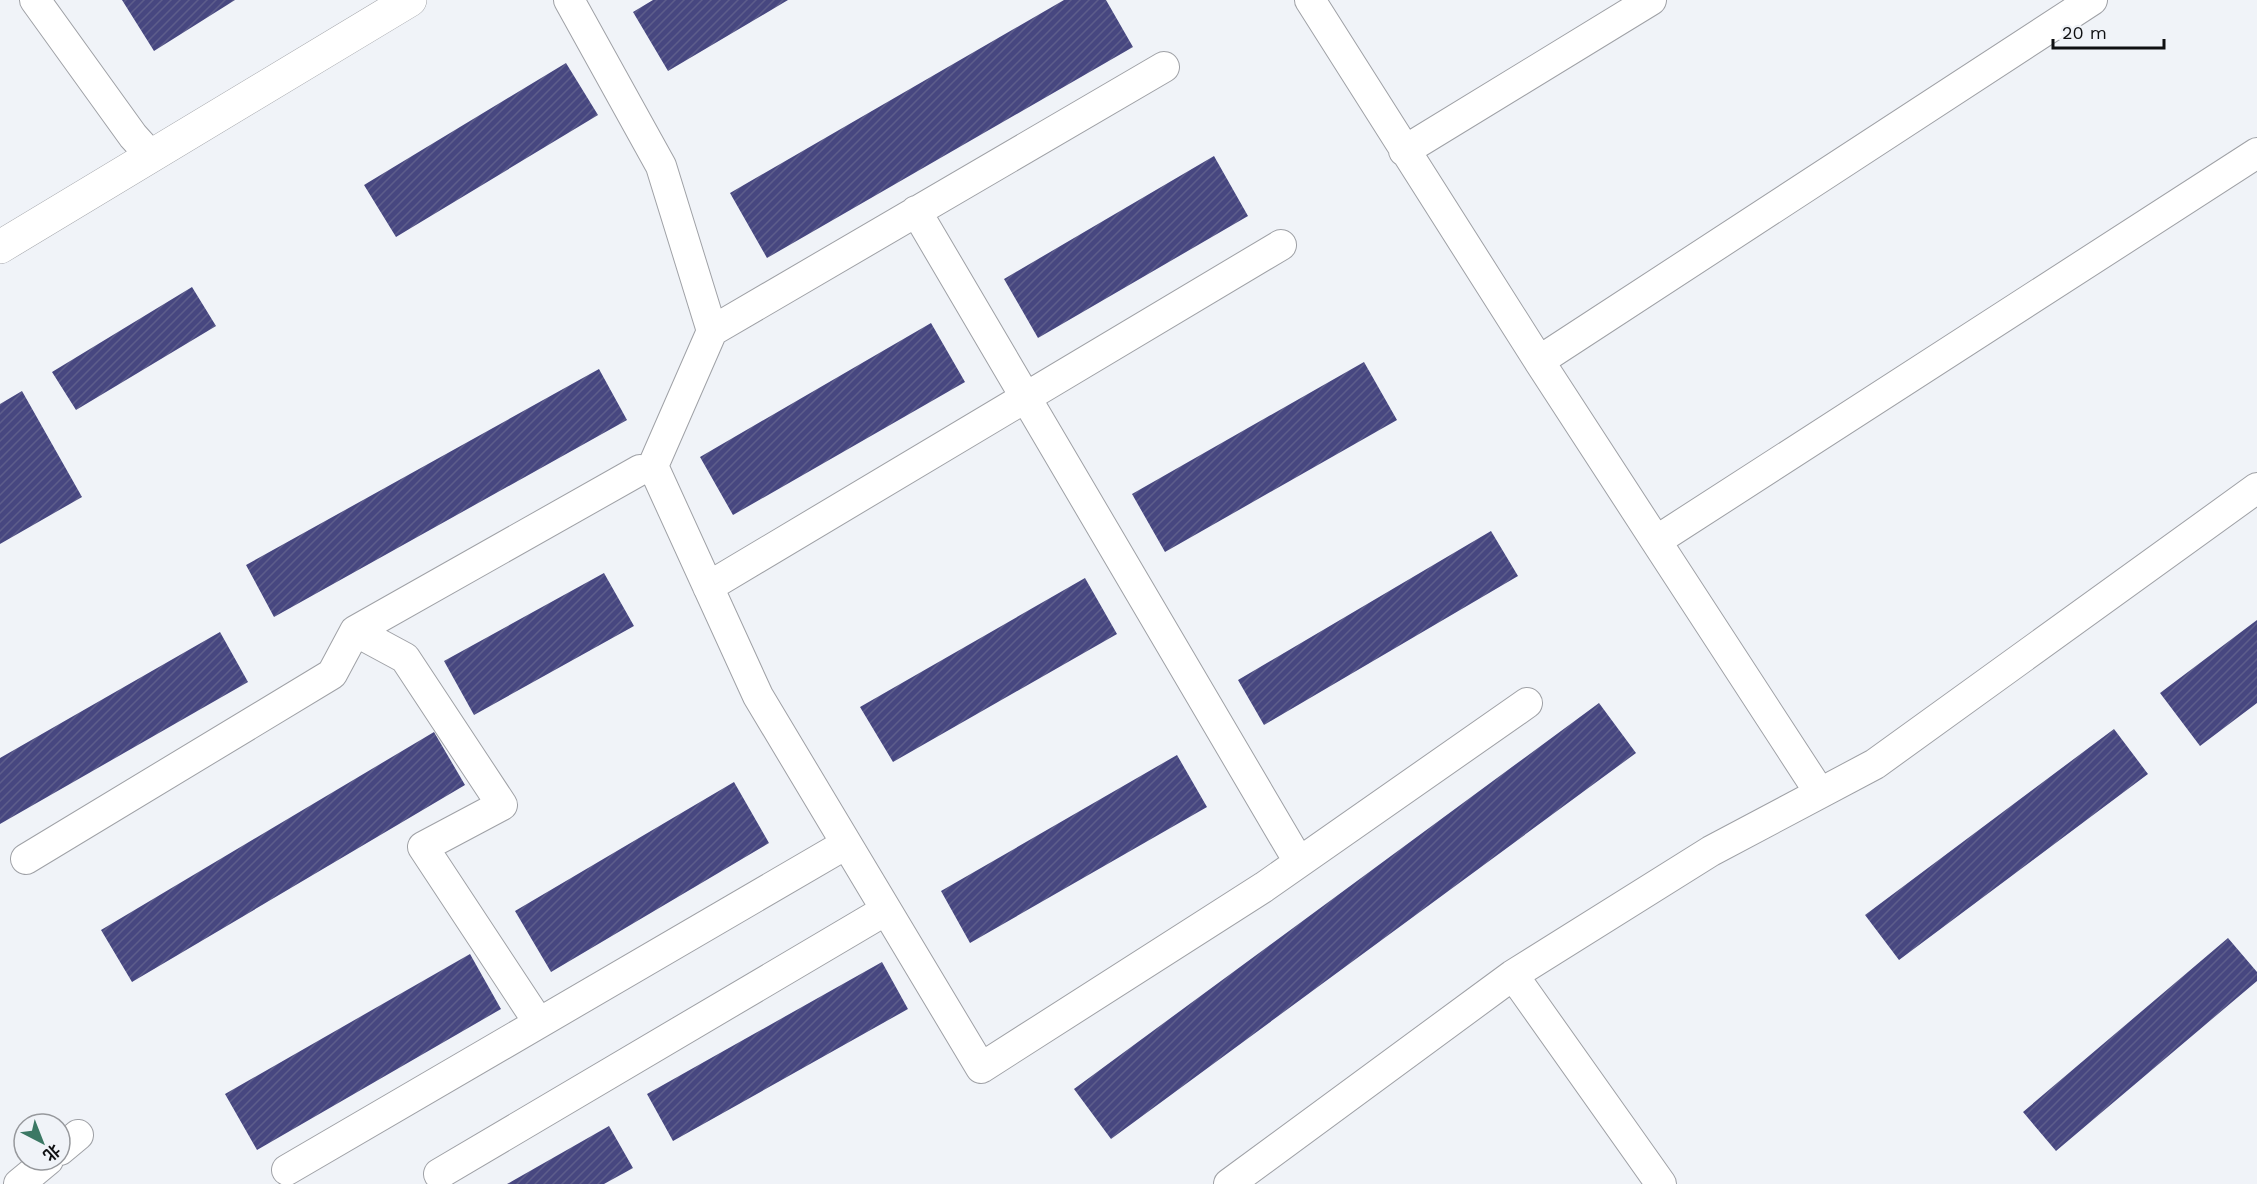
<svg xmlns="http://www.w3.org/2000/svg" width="2257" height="1184" font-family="'Work Sans','Noto Sans SC',sans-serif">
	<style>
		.building { fill: url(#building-hatch) }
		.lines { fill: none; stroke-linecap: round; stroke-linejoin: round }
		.minor-casing { stroke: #9fa1a6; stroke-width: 32 }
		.tertiary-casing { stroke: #9fa1a6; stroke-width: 34 }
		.minor { stroke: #fff; stroke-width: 30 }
		.tertiary { stroke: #fff; stroke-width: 33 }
	</style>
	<defs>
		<pattern id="building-hatch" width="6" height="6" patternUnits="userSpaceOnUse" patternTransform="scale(1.5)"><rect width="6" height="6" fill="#474780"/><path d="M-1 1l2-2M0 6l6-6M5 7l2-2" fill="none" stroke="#5d5d8b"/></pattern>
	</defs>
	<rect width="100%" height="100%" fill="#f0f3f8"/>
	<!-- building -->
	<path class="building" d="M122,0H235L154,51Z
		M653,0H788L668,71L633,12Z
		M1064,0H1106L1133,47L767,258L730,193Z
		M566,63L598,115L396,237L364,185Z
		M1214,156L1248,216L1038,338L1004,279Z
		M192,287L216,326L76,410L52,372Z
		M931,323L965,382L733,515L700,457Z
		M1364,362L1397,420L1165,552L1132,494Z
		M599,369L627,420L274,617L246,565Z
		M22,391L82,497L0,544V404Z
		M1491,531L1518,576L1264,725L1238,680Z
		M604,573L634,626L474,715L444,661Z
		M1085,578L1117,634L893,762L860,707Z
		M2257,620V703L2200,746L2160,693Z
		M220,632L248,682L0,824V758Z
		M1599,703L1636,753L1111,1139L1074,1089Z
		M2114,729L2148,774L1899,960L1865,915Z
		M434,732L465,785L132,982L101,930Z
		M1177,755L1207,807L970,943L941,891Z
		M734,782L769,843L551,972L515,911Z
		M2228,938L2257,972V981L2056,1151L2023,1112Z
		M470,954L501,1009L257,1150L225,1094Z
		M882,962L908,1009L673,1141L647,1094Z
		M609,1126L633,1168L604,1184H507Z"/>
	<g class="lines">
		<!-- minor casing -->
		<g class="minor-casing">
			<path id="minor" d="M35,0L133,136L151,156
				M569,0L661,166L712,331L653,466L758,696L981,1068L1264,887L1527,703
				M1310,0L1539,361L2092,0
				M1404,151L1651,0
				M916,211L1299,862
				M712,331L1164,67
				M1539,361L1656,541L2257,153
				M1656,541L1820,793
				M708,587L1281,245
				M355,631L405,658L502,805L423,847L539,1023
				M26,859L332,674L355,631L640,470
				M1513,975L1661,1184
				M60,1150L78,1135
				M287,1170L846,844
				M439,1174L886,910
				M19,1184L48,1160
				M1229,1184L1513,975L1711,851L1875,764L2257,488"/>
		</g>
		<!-- tertiary casing -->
		<g class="tertiary-casing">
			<path id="tertiary" d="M0,247L410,0"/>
		</g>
		<!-- minor -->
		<use href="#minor" class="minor"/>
		<!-- tertiary -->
		<use href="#tertiary" class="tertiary"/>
	</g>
	<!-- north arrow -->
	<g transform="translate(42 1142) rotate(138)"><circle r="28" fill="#f0f3f8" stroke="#96989c" stroke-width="1.5"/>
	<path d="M0-4.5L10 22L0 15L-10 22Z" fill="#3b7864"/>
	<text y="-9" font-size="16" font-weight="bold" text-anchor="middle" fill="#0f1012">北</text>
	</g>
	<!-- scale -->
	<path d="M2053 39v9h111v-9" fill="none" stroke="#0f1012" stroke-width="3"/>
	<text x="2062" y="39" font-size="18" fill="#0f1012" stroke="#f0f3f8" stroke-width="4.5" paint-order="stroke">20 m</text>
</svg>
